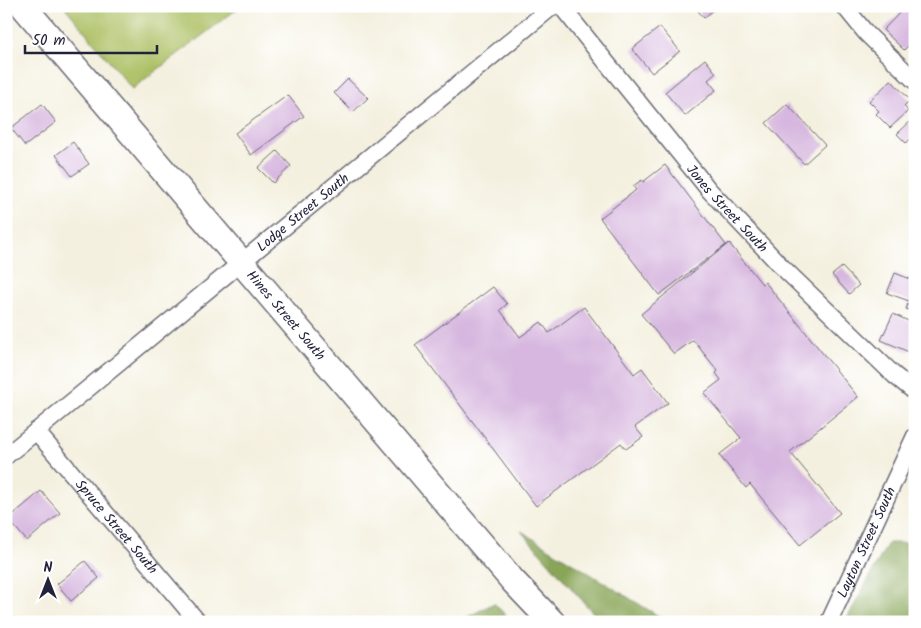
<svg xmlns="http://www.w3.org/2000/svg" width="921" height="628" font-family="Kalam,sans-serif">
	<style>
		.green { fill: #acc063; stroke: #67714f }
		.forest { fill: #89a659; stroke: #56644a }
		.building { fill: #d7b7df }
		.lines { fill: none; stroke-linecap: round; stroke-linejoin: round }
		.minor-casing { stroke: #6c6a74; stroke-width: 19 }
		.primary-casing { stroke: #6c6a74; stroke-width: 28 }
		.minor { stroke: #fff; stroke-width: 16 }
		.primary { stroke: #fff; stroke-width: 25 }
		.labels { text-anchor: middle; stroke-width: 5; stroke-linejoin: round; paint-order: stroke }
		.street-label { font-size: 14px; fill: #22223b; stroke: #fff }
	</style>
	<rect width="100%" height="100%" fill="#fff"/>
	<filter id="ink" filterUnits="userSpaceOnUse"><feTurbulence type="fractalNoise" baseFrequency=".02" numOctaves="2"/><feDisplacementMap in="SourceGraphic" scale="10" xChannelSelector="R" yChannelSelector="G"/><feConvolveMatrix kernelMatrix="1 2 1 2 8 2 1 2 1" color-interpolation-filters="sRGB"/></filter>
	<filter id="wash" filterUnits="userSpaceOnUse"><feTurbulence type="fractalNoise" baseFrequency=".0096" numOctaves="4" result="noise"/><feDisplacementMap in="SourceGraphic" scale="20" xChannelSelector="R" yChannelSelector="G"/><feGaussianBlur stdDeviation="1.12" result="paint"/><feColorMatrix in="noise" values="0 0 0 0 0 0 0 0 0 0 0 0 0 0 0 0 0 1.4 0 .05"/><feComposite in="paint" operator="in"/></filter>
	<g filter="url(#wash)">
		<rect width="100%" height="100%" fill="#f4f0df"/>
		<!-- green -->
		<path class="green" d="M64,6H241L132,89Z"/>
		<!-- forest -->
		<path class="forest" d="M521,531L668,622H601Z
			M888,543H915V622H845Z
			M494,603L512,622H458Z"/>
		<g id="blocks">
			<!-- building -->
			<path class="building" d="M694,6H717L704,18Z
				M906,6H915V39L904,50L883,30Z
				M660,27L680,51L652,73L632,49Z
				M705,59L716,73L708,80L716,90L685,116L665,92Z
				M348,79L368,98L353,112L334,93Z
				M891,80L910,100L904,106L908,111L890,128L876,114L879,111L869,101Z
				M288,95L304,116L251,155L235,133Z
				M42,104L56,122L25,146L11,128Z
				M787,104L825,145L804,164L766,123Z
				M915,117V135L906,143L897,134Z
				M73,142L89,164L72,176L56,155Z
				M277,151L291,166L273,183L258,168Z
				M665,165L726,245L659,295L600,218L636,190L633,186L642,180L643,182Z
				M729,243L762,284L765,282L858,397L790,452L840,513L800,545L750,484L746,488L719,455L741,438L704,393L721,380L716,373L718,371L693,340L674,354L641,314Z
				M842,267L859,285L849,294L832,275Z
				M895,273L915,281V312L906,309L909,301L887,293Z
				M493,287L507,304L500,310L520,337L541,322L549,333L584,307L634,374L642,368L668,403L635,427L643,437L626,449L621,443L536,506L415,345Z
				M893,314L915,324V340L909,352L881,340Z
				M41,491L60,513L27,541L8,519Z
				M85,561L99,578L71,601L57,584Z"/>
		</g>
	</g>
	<g filter="url(#ink)">
		<use href="#blocks" fill-opacity="0" stroke="#6c6a74" stroke-width="1"/>
		<g class="lines">
			<!-- minor casing -->
			<g class="minor-casing">
				<g id="minor">
					<path id="s1" d="M561,6L709,190L780,265L894,375L915,392"/>
					<path d="M844,6L866,33L915,81"/>
					<path id="s2" d="M36,431L198,622"/>
					<path id="s3" d="M6,456L553,6"/>
					<path id="s4" d="M829,622L915,436"/>
				</g>
			</g>
			<!-- primary casing -->
			<g class="primary-casing">
				<g id="primary">
					<path id="s5" d="M23,6L513,581L552,622"/>
				</g>
			</g>
			<!-- minor -->
			<use href="#minor" class="minor"/>
			<!-- primary -->
			<use href="#primary" class="primary"/>
		</g>
	</g>
	<g class="labels">
		<!-- street labels -->
		<g class="street-label">
			<text dy="5" stroke="none"><textPath href="#s1" startOffset="262">Jones Street South</textPath></text>
			<text dy="5" stroke="none"><textPath href="#s3" startOffset="384">Lodge Street South</textPath></text>
			<text dy="5" stroke="none"><textPath href="#s5" startOffset="406">Hines Street South</textPath></text>
			<text dy="5" stroke="none"><textPath href="#s2" startOffset="125">Spruce Street South</textPath></text>
			<text dy="5" stroke="none"><textPath href="#s4" startOffset="88">Layton Street South</textPath></text>
		</g>
	</g>
	<!-- margin -->
	<rect width="921" height="628" fill="none" stroke="#fff" stroke-width="25"/>
	<!-- north arrow -->
	<g transform="translate(48 580)" stroke="#ffffff" stroke-width="4" paint-order="stroke">
	<path d="M0-4L9 19L0 12L-9 19Z" fill="#22223b"/>
	<text y="-8" font-size="14" font-weight="bold" text-anchor="middle" fill="#22223b">N</text>
	</g>
	<!-- scale -->
	<path d="M25 45v8h132v-8" fill="none" stroke="#22223b" stroke-width="2.5"/>
	<text x="32" y="45" font-size="15" fill="#22223b" stroke="#ffffff" stroke-width="4" paint-order="stroke">50 m</text>
</svg>
